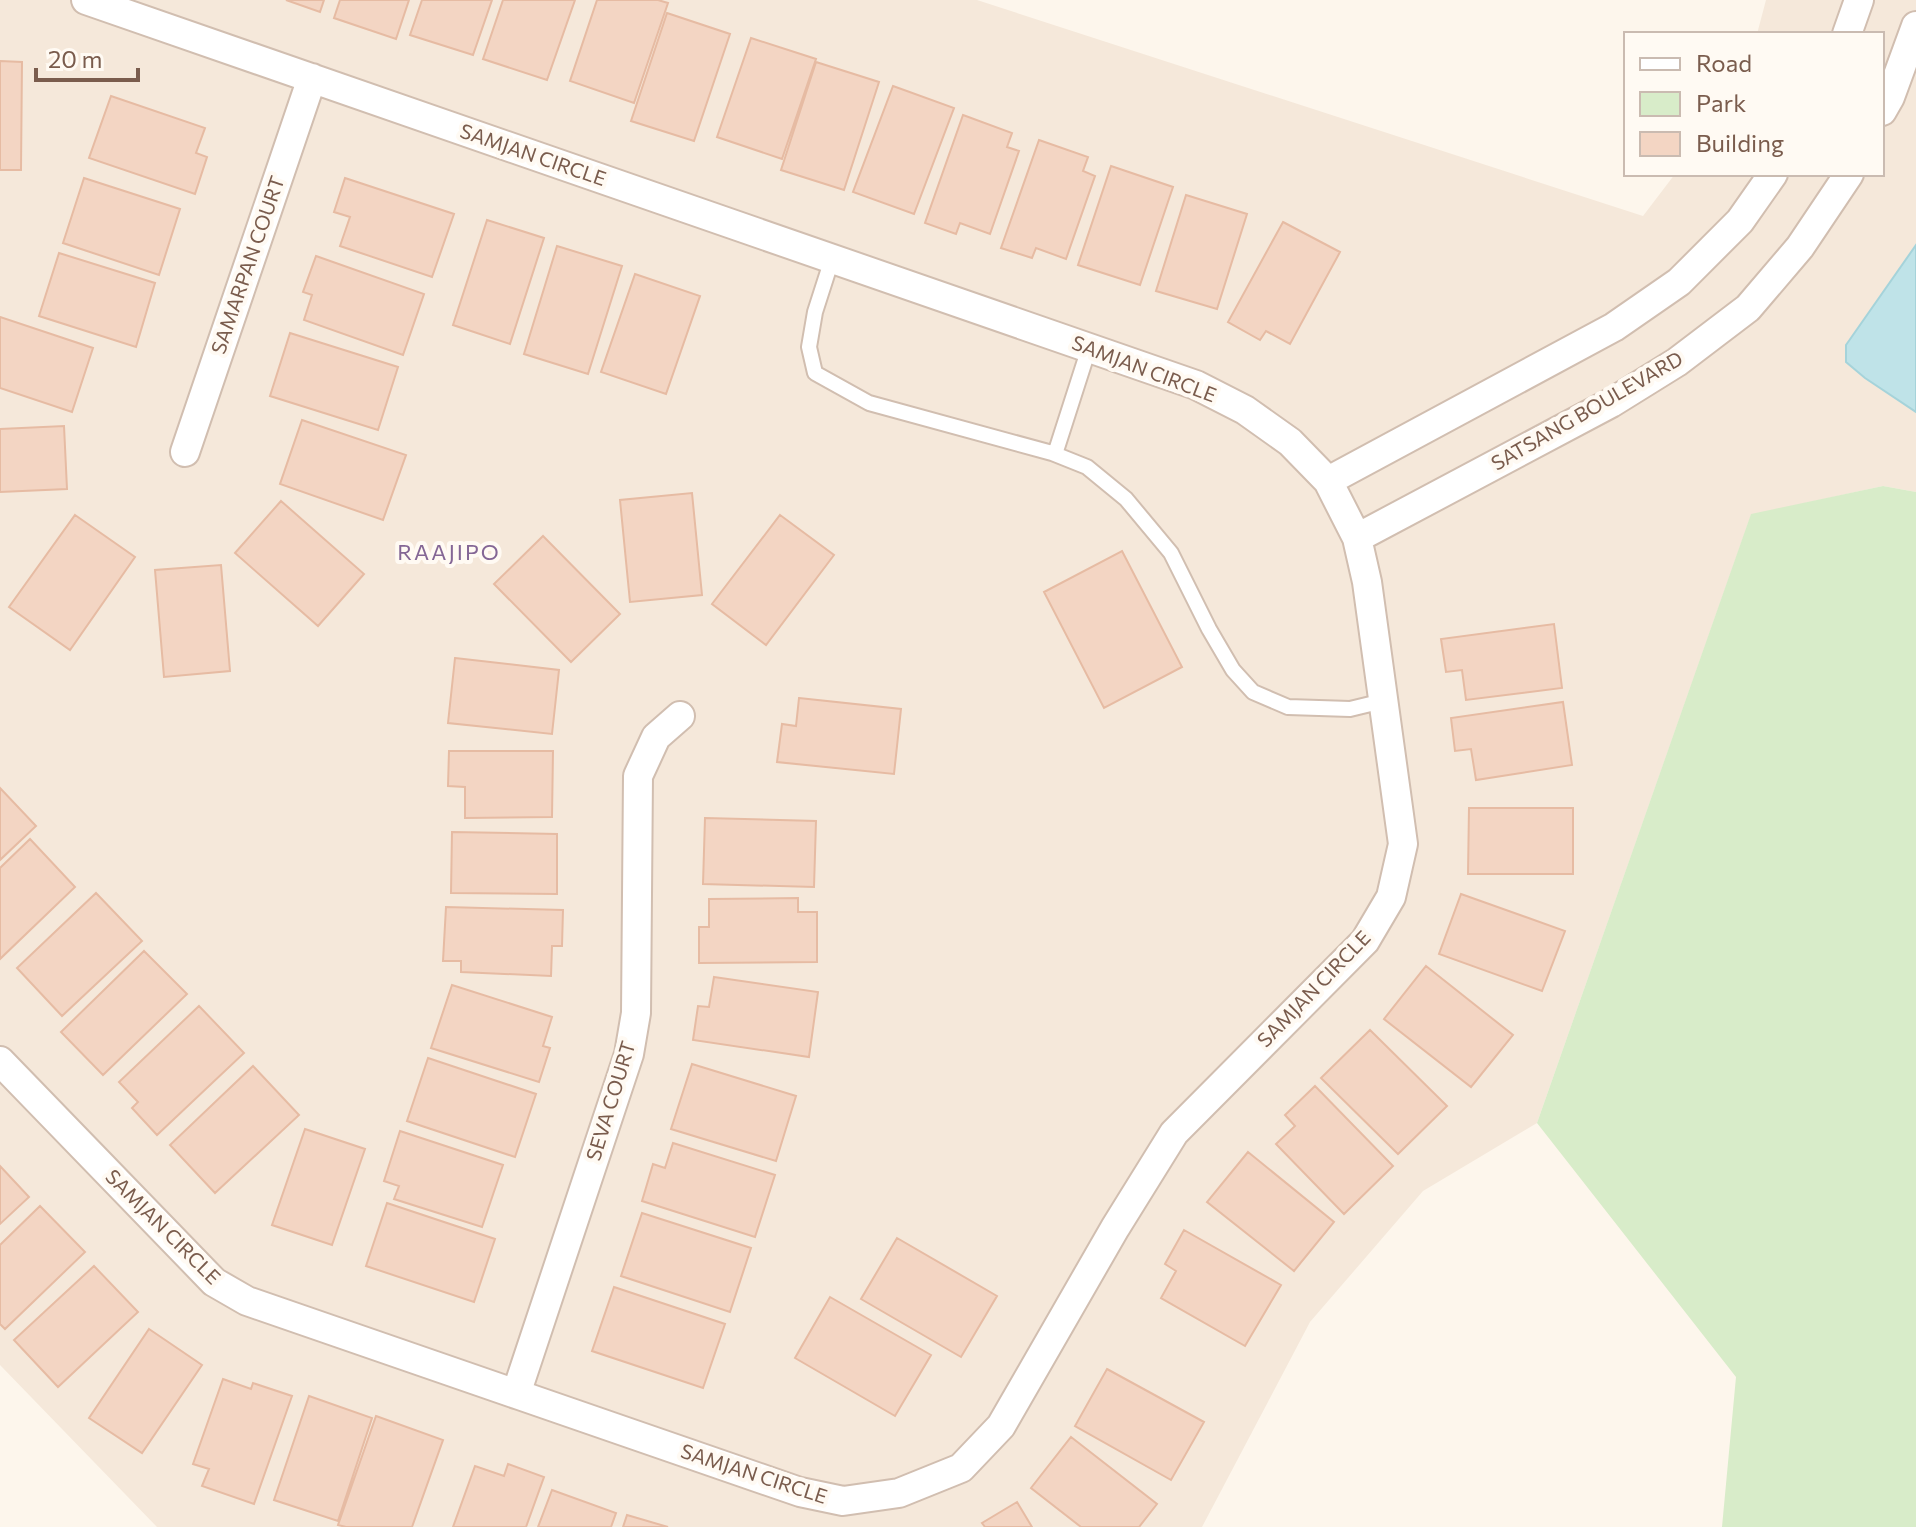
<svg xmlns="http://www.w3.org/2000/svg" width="1916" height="1527" font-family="Commissioner,sans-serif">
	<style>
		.residential { fill: #f5e8da }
		.green { fill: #d8ecc9 }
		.water { fill: #bfe3e8; stroke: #a5d3da; stroke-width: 2 }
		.building { fill: #f3d5c3; stroke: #e6bba3; stroke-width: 2 }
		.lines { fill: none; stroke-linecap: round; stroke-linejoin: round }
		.lane-casing { stroke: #d1beb0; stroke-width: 18 }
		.street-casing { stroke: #d1beb0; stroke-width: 32 }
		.lane { stroke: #fff; stroke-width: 14 }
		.street { stroke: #fff; stroke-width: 28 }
		.labels { text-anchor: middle; stroke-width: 8; stroke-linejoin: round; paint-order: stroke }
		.street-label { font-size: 20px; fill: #7a5c4d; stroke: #fffaf3 }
		.neighbourhood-label { font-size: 22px; letter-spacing: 2px; fill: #846695; stroke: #fffaf3 }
	</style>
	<rect width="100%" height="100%" fill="#fdf6ec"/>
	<!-- residential -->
	<path class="residential" d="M0,0H977L1643,216L1675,174H1882V34H1757L1766,0H1916V492L1883,486L1751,515L1537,1123L1423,1191L1310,1322L1202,1527H157L0,1365Z"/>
	<!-- green -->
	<path class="green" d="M1883,486L1916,492V1527H1722L1736,1377L1537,1123L1751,514Z"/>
	<!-- water -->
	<path class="water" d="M1916,245V412L1865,378L1846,362V345Z"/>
	<!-- building -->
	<path class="building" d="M286,0H324L320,12Z
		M340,0H409L396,39L334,18Z
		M422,0H492L473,55L410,35Z
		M503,0H575L547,80L483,59Z
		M597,0H658L668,3L634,103L570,81Z
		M667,13L730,34L694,141L631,121Z
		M751,38L816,59L782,159L717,137Z
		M0,61L22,62L21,170H0Z
		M816,62L879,82L844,190L781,170Z
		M893,86L954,108L914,214L853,192Z
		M111,96L205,128L196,153L207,157L195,194L89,158Z
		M963,115L1012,133L1007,147L1019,151L990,234L960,223L956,234L925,223Z
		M1039,140L1088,157L1083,171L1095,176L1066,259L1036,248L1032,258L1001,248Z
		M1111,166L1173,187L1140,285L1078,265Z
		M84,178L180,209L159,275L63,243Z
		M345,178L454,214L432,277L340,246L350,217L334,212Z
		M1186,195L1247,214L1217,309L1156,291Z
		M487,220L544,238L510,344L453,325Z
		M1283,222L1340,252L1290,344L1266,331L1260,340L1228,322Z
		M557,246L622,266L588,374L524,354Z
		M59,253L155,283L136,347L39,316Z
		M316,256L424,294L403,355L304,320L312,295L303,292Z
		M635,274L700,296L666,394L601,372Z
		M0,317L93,348L72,412L0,388Z
		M290,333L398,367L378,430L270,396Z
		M302,420L406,455L383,520L280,484Z
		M64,426L67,489L0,492V429Z
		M692,493L702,595L630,602L620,500Z
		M281,501L364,574L318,626L235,553Z
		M75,515L135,557L70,650L9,607Z
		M780,515L834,555L766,645L712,604Z
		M543,536L620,614L571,662L494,584Z
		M1122,551L1182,667L1104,708L1044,592Z
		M221,565L230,671L164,677L155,570Z
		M1554,624L1562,688L1466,700L1462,670L1446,672L1441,639Z
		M455,658L559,670L552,734L448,723Z
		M799,698L901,709L894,774L777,762L782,724L796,726Z
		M1563,702L1572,765L1476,780L1471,749L1455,751L1451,718Z
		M449,751H553L552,817L465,818V787L448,786Z
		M0,788L36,826L0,860Z
		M1469,808H1573V874H1468Z
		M705,818L816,821L814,887L703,884Z
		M452,832L557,834V894L451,893Z
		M30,839L75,887L0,959V868Z
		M96,893L142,941L62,1016L17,968Z
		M1461,894L1565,931L1542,991L1439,954Z
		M798,898V912H817V962L699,963V927H709V899Z
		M446,907L563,910L562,946H552L551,976L461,972V961H443Z
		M144,951L187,994L103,1075L61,1032Z
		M1426,966L1513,1035L1471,1087L1384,1019Z
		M714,977L818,992L809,1057L693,1040L698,1006L709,1007Z
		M452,985L552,1017L543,1046L550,1048L539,1082L431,1048Z
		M199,1006L244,1053L157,1135L132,1108L138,1102L119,1082Z
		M1370,1030L1447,1106L1398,1154L1321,1078Z
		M428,1058L536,1094L515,1157L407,1121Z
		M692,1064L796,1096L776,1161L671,1129Z
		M253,1066L299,1115L215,1193L170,1145Z
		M1315,1086L1393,1166L1344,1214L1276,1144L1295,1126L1285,1115Z
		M305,1129L365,1149L332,1245L272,1225Z
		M400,1131L503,1165L482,1227L394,1199L399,1186L384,1181Z
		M673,1143L775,1175L755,1237L642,1201L653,1164L665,1168Z
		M1248,1152L1334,1222L1294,1271L1207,1202Z
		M0,1166L29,1197L0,1224Z
		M387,1203L495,1239L474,1302L366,1266Z
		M40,1206L85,1252L5,1329L0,1324V1245Z
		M642,1213L751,1248L730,1312L621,1276Z
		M1184,1230L1281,1285L1245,1346L1161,1298L1176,1271L1165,1264Z
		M897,1238L997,1296L961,1357L861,1299Z
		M94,1266L138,1312L58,1387L14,1340Z
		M614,1287L725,1324L703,1388L592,1351Z
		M830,1297L931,1355L895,1416L795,1358Z
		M149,1329L202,1365L142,1453L89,1418Z
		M1107,1369L1204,1422L1171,1480L1075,1426Z
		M223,1379L251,1389L253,1383L292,1396L254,1504L202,1486L209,1469L193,1464Z
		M309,1396L372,1418L338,1521L274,1500Z
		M376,1416L443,1440L412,1527H346L338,1525Z
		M1071,1437L1157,1504L1139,1527H1081L1031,1488Z
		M508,1464L544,1477L526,1527H453L475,1466L504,1476Z
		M552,1490L616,1513L611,1527H538Z
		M1017,1502L1032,1527H985L982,1523Z
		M627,1515L668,1527H623Z"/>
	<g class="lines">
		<!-- lane casing -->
		<g class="lane-casing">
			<path id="lane" d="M832,259L815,312L809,347L815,373L869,403L1052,453L1087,467L1126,499L1171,553L1209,629L1233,670L1253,692L1288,707L1350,709L1383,701
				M1055,454L1089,348"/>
		</g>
		<!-- street casing -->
		<g class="street-casing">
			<path id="street" d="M1847,34L1859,0
				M1882,111L1890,97L1916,26
				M185,452L312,78
				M1328,481L1614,327L1679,282L1740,221L1773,174
				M1357,538L1611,403L1677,362L1748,308L1800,247L1849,174
				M0,1061L214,1282L247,1301L800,1492L843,1501L899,1493L961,1468L1001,1426L1115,1228L1174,1133L1365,941L1391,897L1403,844L1367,582L1357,538L1328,481L1290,442L1245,410L1196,385L86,0
				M516,1394L629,1054L636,1013L638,776L656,737L680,716"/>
		</g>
		<!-- lane -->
		<use href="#lane" class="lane"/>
		<!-- street -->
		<use href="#street" class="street"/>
	</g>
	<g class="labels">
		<!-- street labels -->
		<g class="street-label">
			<text transform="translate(533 155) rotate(19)" y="7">SAMJAN CIRCLE</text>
			<text transform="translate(248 265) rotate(-71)" y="7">SAMARPAN COURT</text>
			<text transform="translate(1144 369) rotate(21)" y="7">SAMJAN CIRCLE</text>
			<text transform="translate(1587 411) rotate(-30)" y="7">SATSANG BOULEVARD</text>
			<text transform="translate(1314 989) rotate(-46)" y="7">SAMJAN CIRCLE</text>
			<text transform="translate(611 1101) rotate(-73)" y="7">SEVA COURT</text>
			<text transform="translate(163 1227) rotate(45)" y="7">SAMJAN CIRCLE</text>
			<text transform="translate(754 1474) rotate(18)" y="7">SAMJAN CIRCLE</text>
		</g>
		<!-- neighbourhood labels -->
		<g class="neighbourhood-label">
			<text x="449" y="560">RAAJIPO</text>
		</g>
	</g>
	<!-- legend -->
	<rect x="1624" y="32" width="260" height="144" fill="#fffaf3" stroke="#cabbb1" stroke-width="2"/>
	<rect x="1640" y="58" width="40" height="12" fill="#ffffff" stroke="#cabbb1" stroke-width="2"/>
	<text x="1696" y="72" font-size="24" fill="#7a5c4d">Road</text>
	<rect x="1640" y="92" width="40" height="24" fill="#d8ecc9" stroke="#cabbb1" stroke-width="2"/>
	<text x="1696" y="112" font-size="24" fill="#7a5c4d">Park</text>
	<rect x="1640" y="132" width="40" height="24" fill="#f3d5c3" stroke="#cabbb1" stroke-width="2"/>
	<text x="1696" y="152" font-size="24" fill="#7a5c4d">Building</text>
	<!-- scale -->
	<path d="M36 68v12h102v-12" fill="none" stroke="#7a5c4d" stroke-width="4"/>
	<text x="48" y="68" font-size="24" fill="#7a5c4d" stroke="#fffaf3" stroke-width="6" paint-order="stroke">20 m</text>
</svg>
